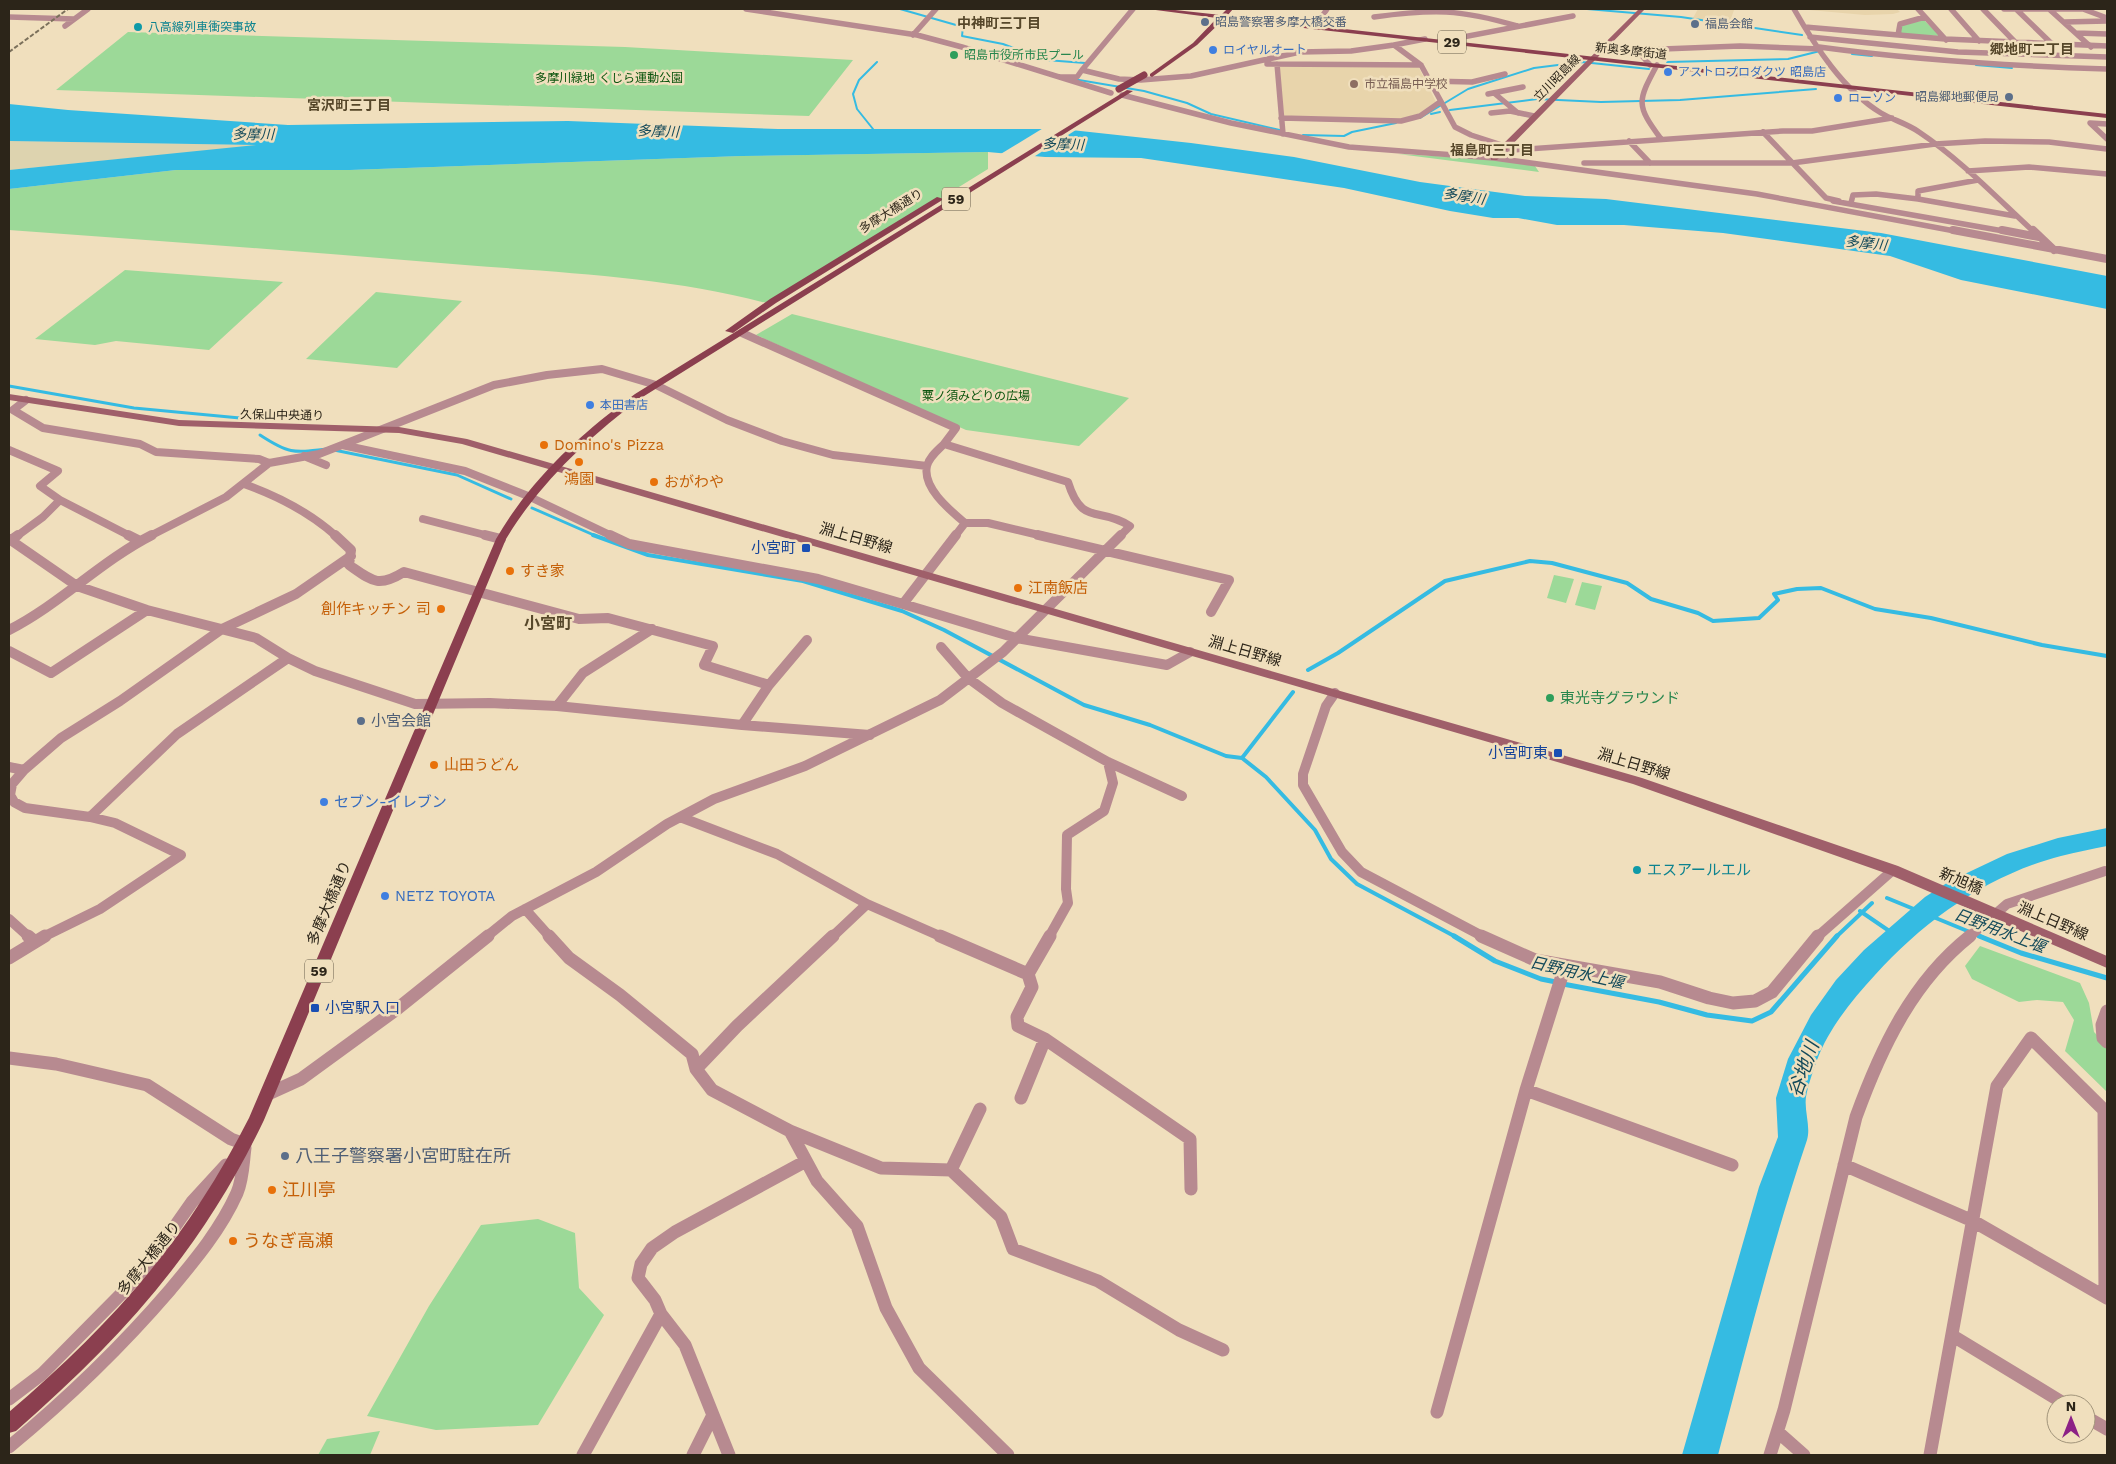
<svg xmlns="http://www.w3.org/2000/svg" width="2116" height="1464" font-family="'Work Sans','Noto Sans JP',sans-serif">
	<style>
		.built { fill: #e8d4ab }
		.green { fill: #9cd998 }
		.sand { fill: #ddd3af }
		.water { fill: #35bbe2 }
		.pier { fill: #f0dfbd }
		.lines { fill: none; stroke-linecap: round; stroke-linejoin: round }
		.stream-far3 { stroke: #35bbe2; stroke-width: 2 }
		.stream-far2 { stroke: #35bbe2; stroke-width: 3 }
		.stream-far1 { stroke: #35bbe2; stroke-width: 4 }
		.stream { stroke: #35bbe2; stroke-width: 5 }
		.river { fill: #35bbe2; fill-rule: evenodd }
		.street-far3 { stroke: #b78a90; stroke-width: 5.5 }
		.street-far2 { stroke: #b78a90; stroke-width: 8 }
		.street-far1 { stroke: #b78a90; stroke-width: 10 }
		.street { stroke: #b78a90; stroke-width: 13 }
		.secondary { fill: #9f5f6a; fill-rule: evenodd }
		.primary { fill: #8b3f4f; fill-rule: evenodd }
		.rail { stroke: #7b705b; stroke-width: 2; stroke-dasharray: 4.5 2; stroke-linecap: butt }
		.primary-bridge { stroke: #8b3f4f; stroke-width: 7 }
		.service-dot { fill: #5c6f8a; stroke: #f0dfbd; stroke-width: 2 }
		.culture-dot { fill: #0f9aa8; stroke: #f0dfbd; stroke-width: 2 }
		.shop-dot { fill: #3f7fe0; stroke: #f0dfbd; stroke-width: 2 }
		.leisure-dot { fill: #2e9e5b; stroke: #f0dfbd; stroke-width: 2 }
		.education-dot { fill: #8d6e63; stroke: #f0dfbd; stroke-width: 2 }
		.food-dot { fill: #e8710a; stroke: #f0dfbd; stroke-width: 2 }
		.transit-dot { fill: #1a4fb4; stroke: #f0dfbd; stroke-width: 2 }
		.labels { text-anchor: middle; stroke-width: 5; stroke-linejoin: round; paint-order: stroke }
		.far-service-label { font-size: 12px; fill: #4e5e75; stroke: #f0dfbd; text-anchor: start }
		.far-culture-label { font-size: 12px; fill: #0d838f; stroke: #f0dfbd; text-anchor: start }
		.far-shop-label { font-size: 12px; fill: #366cbe; stroke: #f0dfbd; text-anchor: start }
		.far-street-label { font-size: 12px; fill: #2c2519; stroke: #f0dfbd }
		.far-leisure-label { font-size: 12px; fill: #27864d; stroke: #f0dfbd; text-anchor: start }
		.far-park-label { font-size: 12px; fill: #0b550e; stroke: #f0dfbd }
		.far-education-label { font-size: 12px; fill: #785e54; stroke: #f0dfbd; text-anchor: start }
		.far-neighbourhood-label { font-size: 14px; font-weight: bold; fill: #56472a; stroke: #f0dfbd }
		.shield { fill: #f0dfbd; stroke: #675d4a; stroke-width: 1 }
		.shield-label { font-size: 14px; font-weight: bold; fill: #2c2519 }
		.far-water-label { font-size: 14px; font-style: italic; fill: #144a5a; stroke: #f0dfbd }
		.food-label { font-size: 15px; fill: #c56008; stroke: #f0dfbd; text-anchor: start }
		.street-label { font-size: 15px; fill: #2c2519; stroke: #f0dfbd }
		.transit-label { font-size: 15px; fill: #164399; stroke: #f0dfbd; text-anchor: end }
		.leisure-label { font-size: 15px; fill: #27864d; stroke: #f0dfbd; text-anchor: start }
		.service-label { font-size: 15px; fill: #4e5e75; stroke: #f0dfbd; text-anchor: start }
		.shop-label { font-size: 15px; fill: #366cbe; stroke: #f0dfbd; text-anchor: start }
		.culture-label { font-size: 15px; fill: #0d838f; stroke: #f0dfbd; text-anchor: start }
		.neighbourhood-label { font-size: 16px; font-weight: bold; fill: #56472a; stroke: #f0dfbd }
		.water-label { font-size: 16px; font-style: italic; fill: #144a5a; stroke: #f0dfbd }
		.near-service-label { font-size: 18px; fill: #4e5e75; stroke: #f0dfbd; text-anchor: start }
		.near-food-label { font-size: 18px; fill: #c56008; stroke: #f0dfbd; text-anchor: start }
		.near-water-label { font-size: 19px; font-style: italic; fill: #144a5a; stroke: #f0dfbd }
	</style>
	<rect width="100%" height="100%" fill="#f0dfbd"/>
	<!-- built -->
	<path class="built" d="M1698,9H1732L1734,10L1729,24L1693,18Z
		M1798,9H1897L1900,12L1893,14L1865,15Z
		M1278,64L1418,66L1436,102L1418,114L1401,119L1284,116Z"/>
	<!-- green -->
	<path class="green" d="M1924,20L1940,36L1901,34L1900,26Z
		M128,32L625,47L853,60L809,116L56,90Z
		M988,152V169L770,304C671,277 566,273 465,265C313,252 161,241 9,230V189L176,170H350L742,156Z
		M1398,154L1491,159L1535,166L1539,172Z
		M125,270L283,282L209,350L116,341L95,345L35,339Z
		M376,292L462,301L397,368L306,359Z
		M792,314L1129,398L1079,446L966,430L756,335Z
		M1554,575L1574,579L1566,603L1547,598Z
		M1582,582L1602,586L1595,610L1575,605Z
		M1980,946L2080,983L2089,1003L2094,1032L2107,1045V1092L2065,1051L2074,1020L2063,1002L2037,1000L2019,1002L1972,979L1965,966Z
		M538,1219L575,1233L579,1288L604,1315L538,1425L436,1430L367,1416L429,1306L481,1225Z
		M380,1431L370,1455H318L327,1439Z"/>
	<!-- sand -->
	<path class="sand" d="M9,141L263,145L9,170Z"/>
	<!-- water -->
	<path class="water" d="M9,104L68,110L288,125L568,121L778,129H1062L1191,143L1294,157L1420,182L1525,196L1606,199L1881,233L2107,276V309L1961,280L1890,256L1723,233L1624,225H1557L1518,218H1493L1450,211L1344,188L1141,158L1045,157L988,152L742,156L350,170H176L9,189V170L256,145L9,141Z"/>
	<!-- pier -->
	<path class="pier" d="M1045,127L1079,128L1032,158L999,155Z"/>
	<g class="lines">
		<!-- stream-far3 -->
		<path class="stream-far3" d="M900,9L963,27L962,36L1003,44L1046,60L1085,63
			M1587,9L1681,17L1802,35
			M1852,54L1872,56
			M1667,62L1788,59L1820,51
			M1976,65L2012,68
			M1073,79L1144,91L1187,103L1211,114L1284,131
			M1450,110L1537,99L1601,102L1680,100L1816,89
			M1431,114L1440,112
			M1420,118L1468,89L1534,68L1582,62L1649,69
			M873,129L857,109L853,94L859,80L877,62
			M1303,135L1344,136L1352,132L1396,123"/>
		<!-- stream-far2 -->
		<path class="stream-far2" d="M9,386L134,408L240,418
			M260,435C289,454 293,453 327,449
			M334,450L457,475L511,499
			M532,508L596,536"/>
		<!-- stream-far1 -->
		<path class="stream-far1" d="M593,535L648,555L803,581L902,611L944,630L1084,705L1150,725L1226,756L1242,758
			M1308,670L1338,653L1445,581L1530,561L1552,563L1627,583L1651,599L1698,613L1713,621L1759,618L1778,600L1774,594L1797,589L1821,588L1875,609L1931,618L2042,645L2107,656
			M1242,758L1266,777L1315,830L1331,859L1357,884L1456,937
			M1242,758L1293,692
			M1887,898L1982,937
			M1860,911L1898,937
			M1836,937L1872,903"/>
		<!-- stream -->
		<path class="stream" d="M1454,936L1495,961L1541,979L1556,982
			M1896,936L1898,937
			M1979,936L2021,953L2107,978
			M1563,984L1659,1002L1707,1015L1752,1021L1771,1012L1837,936"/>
		<!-- river -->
		<path class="river" d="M2107,828V846C2092,849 2076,852 2061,856C1988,875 1925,920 1875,975C1852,1000 1829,1028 1817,1060C1813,1071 1808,1085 1806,1097C1804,1111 1811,1127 1807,1140C1772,1244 1746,1350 1718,1455H1682L1759,1187L1778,1137L1776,1098L1788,1059L1811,1015L1836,980L1864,950L1925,897L1950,881L2007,854L2058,838Z"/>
		<!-- street-far3 -->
		<path class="street-far3" d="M746,9L917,35L962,47L1111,93
			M1794,9C1815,46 1843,90 1881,113C1893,120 1908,124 1919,132C1961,160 1997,198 2034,232
			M1918,9L1946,40
			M1951,9L1979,41
			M1983,9L2016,43
			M2004,9H2083L2107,18
			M2016,9L2052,44
			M2049,9L2091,47
			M9,17L74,19
			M1374,17C1433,9 1460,9 1517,26
			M2064,22L2107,21
			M65,26L88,9
			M1315,27L1327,9
			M1805,27L1945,39L2107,46
			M2076,33L2107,34
			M913,35L936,9
			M1898,35L1900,24L1925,17
			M1810,37L1958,52L2107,57
			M1425,39L1394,45L1421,65L1455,127L1471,135L1505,146
			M1442,41L1573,16
			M1819,47C1915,60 2011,66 2107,69
			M1637,50L1740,46L1820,49
			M1637,50L1650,65
			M1267,64L1421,65
			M1277,64L1283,134
			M1657,65C1637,102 1636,105 1661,139
			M1082,70L1133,9
			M1060,77H1077L1082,70L1119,79L1141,80L1191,76L1300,52L1351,51L1394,45
			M1429,81L1472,82L1505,74
			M1494,93L1518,113
			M1488,94L1523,87
			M1122,95L1231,123L1349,147L1494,158L1757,194L1960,232
			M1491,113L1510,111L1534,116
			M1281,118L1401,121L1420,116L1440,102
			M2107,124L2090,123L2107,139
			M1763,132L1826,198L1839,201
			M1629,141L1650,163
			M1499,151L1783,131H1812L1892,118
			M1584,163H1792L1935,144L1985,141L2049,142L2107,149
			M1968,171L2029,167L2107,174
			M1978,180L1918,191V199L2015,216
			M1833,201L2009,232
			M1851,203L1853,195L1876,194L1918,199"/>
		<!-- street-far2 -->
		<path class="street-far2" d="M1953,230L2107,259
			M2002,230L2039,237
			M2033,230L2054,250
			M742,333L956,428L944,444L1068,482C1082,527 1099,506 1130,526L1120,536
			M26,400L13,410L43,428L140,444L156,452L259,459L269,463
			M944,444C938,450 929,457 927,466C922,488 951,511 965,523H988L1043,536
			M9,450L58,471L40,486L60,500L43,517L17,536
			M304,456L326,465
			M244,484C278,496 309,512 336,536
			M60,500L130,536
			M423,519L489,536
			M150,536L226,497L269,463L319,454L342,445
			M612,536L528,496L465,471L342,445L494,385L547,375L602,369L656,385L727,420L782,441L833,455L927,466
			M955,536L965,523"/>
		<!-- street-far1 -->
		<path class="street-far1" d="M128,535L140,541
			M335,535L351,550L349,565C372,581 378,588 404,572L579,619L608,618L713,646L704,665L769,685
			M485,535L501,539
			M610,535L629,544L818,579L903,604L956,535
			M1038,535L1229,580L1211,612
			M9,539L77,586L147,610L256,638L288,658L315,671L415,704L490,703L557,706L742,725L870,735
			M11,540L18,535
			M903,604L1016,638L1167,665L1190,652
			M9,630C60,604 101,561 152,535
			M941,647L968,678L1002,703L1108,762L1182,796
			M9,651L51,673L147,610
			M1335,693L1326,706L1303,774V785L1342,852L1361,872L1484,937
			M557,706L583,673L652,629
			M742,725L769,685L807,640
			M9,767L24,770
			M90,817L177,734L288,658
			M680,817L777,854L867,904L942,937
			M525,909L550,937
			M9,919L29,937
			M43,937L100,909L181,855L115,823L90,817L25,808L14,802L10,795L12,784L24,770L61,738L120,701L222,629L296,594L351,556
			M486,937L512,916L596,872L667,824L714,799L805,766L940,700L1003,652L1121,535
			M832,937L867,904
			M1049,937L1068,903L1066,889L1067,835L1104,811L1113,783L1108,762
			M1817,937L1893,870
			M1969,937L2007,904L2105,871"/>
		<!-- street -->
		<path class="street" d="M28,936L34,941
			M549,936L569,958L620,995L692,1054L696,1069L712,1090L790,1131L817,1181L857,1226L886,1308L919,1368L1008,1455
			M940,936L1028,974
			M1050,936L1028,974L1032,987L1017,1017L1018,1026L1045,1039L1190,1139L1191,1189
			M1481,936L1535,960L1660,982L1709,998L1733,1003L1755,1001L1772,992L1818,936
			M9,958L45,936
			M2107,1011L2102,1025L2103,1038L2107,1042
			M9,1058L56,1064L147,1085L231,1139L245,1144
			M696,1069L737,1026L833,936
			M1526,1090L1732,1165
			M268,1094L301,1079L397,1009L488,936
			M1021,1098L1045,1039
			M790,1131L881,1168L951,1170L1001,1217L1013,1249L1098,1281L1179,1330L1223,1350
			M1844,1165L1973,1221L2107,1298
			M951,1170L980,1109
			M1953,1336L2065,1404
			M9,1399L42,1374L125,1290L152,1259L192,1202L226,1165
			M1437,1412L1526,1090L1565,966
			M2086,1417L2107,1429
			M1778,1432L1804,1455
			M9,1447C67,1399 121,1347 170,1290C195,1260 221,1229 237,1193C243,1179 243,1163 245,1148
			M583,1455L661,1314
			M693,1455L713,1415
			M729,1455L685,1345L661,1314L655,1300L638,1278L641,1264L652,1248L675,1232L806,1161
			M1770,1455L1784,1410L1856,1117C1881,1048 1912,982 1970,936
			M1930,1455L1997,1086L2031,1038L2104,1110L2105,1296"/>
		<!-- secondary -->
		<path class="secondary" d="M1639,9H1645L1497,160H1491V156Z
			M9,394L179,420L399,427L467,439L1642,778L1898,866L2107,956V968L1888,874L1633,784L462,444L399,433L179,426L9,400Z"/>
		<!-- primary -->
		<path class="primary" d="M1148,9H1166L1221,15L1227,9H1233L1227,16L2107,114V118L1224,19L1197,45L1152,77L1150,76V74L1193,43L1217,18Z
			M1127,90L1133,91L641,398C588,438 541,481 506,539L264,1120C202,1250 123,1337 16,1431L9,1433V1412C112,1324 187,1240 249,1118L496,539C531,479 579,435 635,394Z
			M937,197L944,199L776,303L733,333L725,331L770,299Z"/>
		<!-- rail -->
		<path class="rail" d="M9,52L68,9"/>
		<!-- primary-bridge -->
		<path class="primary-bridge" d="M1119,89L1144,75"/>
	</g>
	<!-- markers -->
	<g class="service-dot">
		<circle cx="1205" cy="22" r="5"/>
		<circle cx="1695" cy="24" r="5"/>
		<circle cx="2009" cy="97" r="5"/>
		<circle cx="361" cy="721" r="5"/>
		<circle cx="285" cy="1156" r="5"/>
	</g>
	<g class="culture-dot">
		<circle cx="138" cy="27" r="5"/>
		<circle cx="1637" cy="870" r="5"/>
	</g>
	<g class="shop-dot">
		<circle cx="1213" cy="50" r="5"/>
		<circle cx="1668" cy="72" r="5"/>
		<circle cx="1838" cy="98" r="5"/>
		<circle cx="590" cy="405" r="5"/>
		<circle cx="324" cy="802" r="5"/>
		<circle cx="385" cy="896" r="5"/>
	</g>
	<g class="leisure-dot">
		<circle cx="954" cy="55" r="5"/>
		<circle cx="1550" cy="698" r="5"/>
	</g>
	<circle class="education-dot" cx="1354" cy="84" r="5"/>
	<g class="food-dot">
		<circle cx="544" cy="445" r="5"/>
		<circle cx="579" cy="462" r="5"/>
		<circle cx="654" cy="482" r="5"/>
		<circle cx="510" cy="571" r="5"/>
		<circle cx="1018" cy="588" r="5"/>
		<circle cx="441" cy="609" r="5"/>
		<circle cx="434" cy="765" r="5"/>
		<circle cx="272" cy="1190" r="5"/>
		<circle cx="233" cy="1241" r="5"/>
	</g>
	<g class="transit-dot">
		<rect x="801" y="543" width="10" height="10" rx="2.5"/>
		<rect x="1553" y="748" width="10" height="10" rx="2.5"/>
		<rect x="310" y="1003" width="10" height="10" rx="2.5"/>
	</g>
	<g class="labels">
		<!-- far-service labels -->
		<g class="far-service-label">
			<text x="1215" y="26">昭島警察署多摩大橋交番</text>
			<text x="1705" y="28">福島会館</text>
			<text x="1999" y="101" text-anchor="end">昭島郷地郵便局</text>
		</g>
		<!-- far-culture labels -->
		<g class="far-culture-label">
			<text x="148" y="31">八高線列車衝突事故</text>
		</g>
		<!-- far-shop labels -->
		<g class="far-shop-label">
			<text x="1223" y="54">ロイヤルオート</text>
			<text x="1678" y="76">アストロプロダクツ 昭島店</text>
			<text x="1848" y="102">ローソン</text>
			<text x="600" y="409">本田書店</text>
		</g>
		<!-- far-street labels -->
		<g class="far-street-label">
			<text transform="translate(1631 51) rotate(6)" y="4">新奥多摩街道</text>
			<text transform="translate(1557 78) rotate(-45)" y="4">立川昭島線</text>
			<text transform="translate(891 211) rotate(-32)" y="4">多摩大橋通り</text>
			<text transform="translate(282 415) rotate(1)" y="4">久保山中央通り</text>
		</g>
		<!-- far-leisure labels -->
		<g class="far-leisure-label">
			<text x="964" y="59">昭島市役所市民プール</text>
		</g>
		<!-- far-park labels -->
		<g class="far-park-label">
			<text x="609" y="82">多摩川緑地 くじら運動公園</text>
			<text x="976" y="400">粟ノ須みどりの広場</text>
		</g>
		<!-- far-education labels -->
		<g class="far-education-label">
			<text x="1364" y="88">市立福島中学校</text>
		</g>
		<!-- far-neighbourhood labels -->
		<g class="far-neighbourhood-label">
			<text x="999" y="28">中神町三丁目</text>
			<text x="2032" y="54">郷地町二丁目</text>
			<text x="349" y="110">宮沢町三丁目</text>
			<text x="1492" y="155">福島町三丁目</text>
		</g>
		<!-- shield labels -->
		<g class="shield">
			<rect x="1438" y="30.5" width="28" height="23" rx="4"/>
			<rect x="942" y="187.5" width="28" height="23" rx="4"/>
			<rect x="305" y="959.5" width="28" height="23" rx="4"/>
		</g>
		<g class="shield-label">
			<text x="1452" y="47">29</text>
			<text x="956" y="204">59</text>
			<text x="319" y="976">59</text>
		</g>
		<!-- far-water labels -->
		<g class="far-water-label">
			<text transform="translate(658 131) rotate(2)" y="5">多摩川</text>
			<text transform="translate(253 134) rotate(1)" y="5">多摩川</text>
			<text transform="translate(1063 144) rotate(2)" y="5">多摩川</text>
			<text transform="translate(1464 196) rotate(9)" y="5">多摩川</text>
			<text transform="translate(1866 243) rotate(6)" y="5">多摩川</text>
		</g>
		<!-- food labels -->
		<g class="food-label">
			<text x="554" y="450">Domino's Pizza</text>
			<text x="579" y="484" text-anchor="middle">鴻園</text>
			<text x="664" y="487">おがわや</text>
			<text x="520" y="576">すき家</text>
			<text x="1028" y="593">江南飯店</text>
			<text x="431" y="614" text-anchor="end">創作キッチン 司</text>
			<text x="444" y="770">山田うどん</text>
		</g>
		<!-- street labels -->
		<g class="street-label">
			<text transform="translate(856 538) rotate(16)" y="5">淵上日野線</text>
			<text transform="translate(1245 651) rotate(16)" y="5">淵上日野線</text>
			<text transform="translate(1634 764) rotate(17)" y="5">淵上日野線</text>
			<text transform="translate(1961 881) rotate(23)" y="5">新旭橋</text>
			<text transform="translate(329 903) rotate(-67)" y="5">多摩大橋通り</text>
			<text transform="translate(2053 921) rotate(23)" y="5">淵上日野線</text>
			<text transform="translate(149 1258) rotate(-51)" y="5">多摩大橋通り</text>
		</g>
		<!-- transit labels -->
		<g class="transit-label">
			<text x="796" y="553">小宮町</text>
			<text x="1548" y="758">小宮町東</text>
			<text x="325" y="1013" text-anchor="start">小宮駅入口</text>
		</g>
		<!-- leisure labels -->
		<g class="leisure-label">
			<text x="1560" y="703">東光寺グラウンド</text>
		</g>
		<!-- service labels -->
		<g class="service-label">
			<text x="371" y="726">小宮会館</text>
		</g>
		<!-- shop labels -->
		<g class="shop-label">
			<text x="334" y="807">セブン-イレブン</text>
			<text x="395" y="901">NETZ TOYOTA</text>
		</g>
		<!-- culture labels -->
		<g class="culture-label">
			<text x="1647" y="875">エスアールエル</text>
		</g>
		<!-- neighbourhood labels -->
		<g class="neighbourhood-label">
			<text x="548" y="629">小宮町</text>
		</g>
		<!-- water labels -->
		<g class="water-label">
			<text transform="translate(2000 930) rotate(21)" y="6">日野用水上堰</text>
			<text transform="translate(1577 972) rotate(13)" y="6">日野用水上堰</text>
		</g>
		<!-- near-service labels -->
		<g class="near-service-label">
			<text x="295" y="1162">八王子警察署小宮町駐在所</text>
		</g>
		<!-- near-food labels -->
		<g class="near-food-label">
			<text x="282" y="1196">江川亭</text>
			<text x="243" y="1247">うなぎ高瀬</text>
		</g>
		<!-- near-water labels -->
		<g class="near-water-label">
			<text transform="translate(1803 1069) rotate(-71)" y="7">谷地川</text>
		</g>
	</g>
	<!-- border -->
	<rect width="2116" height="1464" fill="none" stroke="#2c2519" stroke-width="20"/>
	<!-- north arrow -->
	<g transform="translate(2071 1419)"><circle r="24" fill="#f0dfbd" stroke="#a2957b"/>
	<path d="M0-4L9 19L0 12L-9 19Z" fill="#8c2186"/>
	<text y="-8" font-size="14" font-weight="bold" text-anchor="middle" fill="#2c2519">N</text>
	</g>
</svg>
